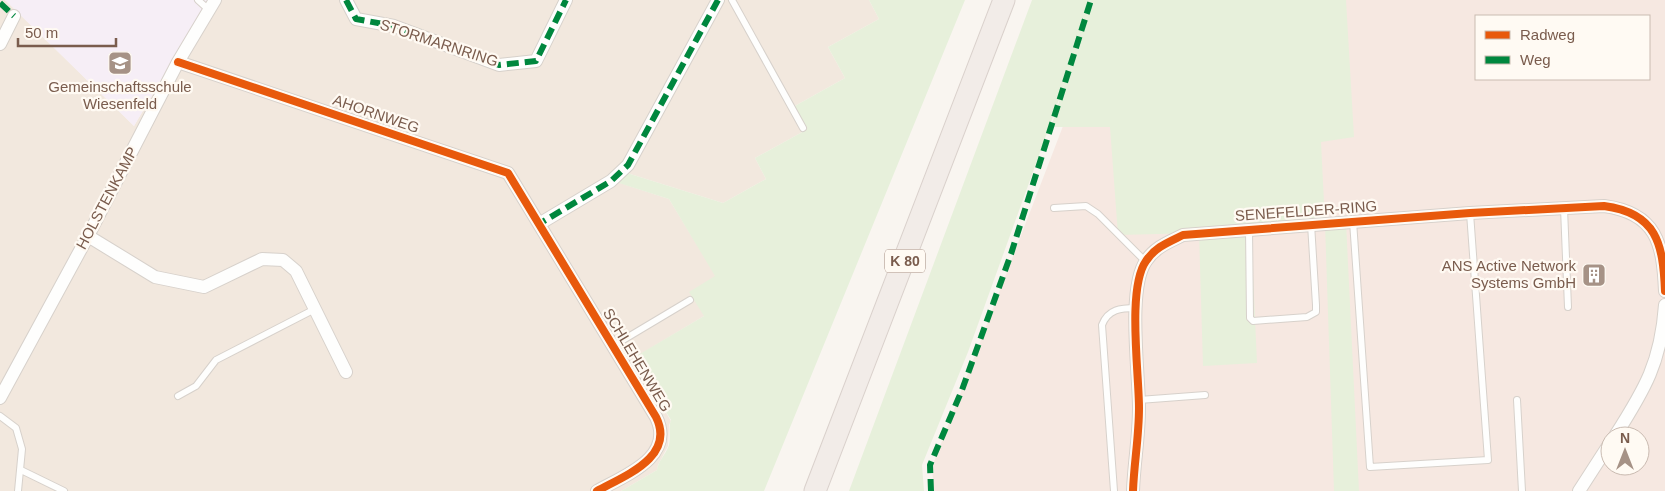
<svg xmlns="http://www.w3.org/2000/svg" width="1665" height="491" font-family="Arial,sans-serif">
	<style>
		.residential { fill: #f2e8de }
		.commercial { fill: #f6e8e1; fill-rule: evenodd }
		.education { fill: #f6eef6 }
		.green { fill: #e7f0db }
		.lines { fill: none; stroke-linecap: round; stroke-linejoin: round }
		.service-casing { stroke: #d7d1cb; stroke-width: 8 }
		.minor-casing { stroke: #d7d1cb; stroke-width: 14 }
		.trunk-casing { stroke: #dad1cc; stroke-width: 23 }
		.service { stroke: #fefefd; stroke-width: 6 }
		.minor { stroke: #fefefd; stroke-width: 12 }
		.trunk { stroke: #f2ece8; stroke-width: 21 }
		.quiet { stroke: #00873e; stroke-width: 6; stroke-dasharray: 12 6; stroke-linecap: butt }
		.cycleway-casing { stroke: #fffaf3; stroke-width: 11 }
		.cycleway { stroke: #e8590c; stroke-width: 8 }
		.labels { text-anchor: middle; stroke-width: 4.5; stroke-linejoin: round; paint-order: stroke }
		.shield { fill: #fffaf3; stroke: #a28b7f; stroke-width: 1 }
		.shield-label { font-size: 14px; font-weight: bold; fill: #7a5c4d }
		.street-label { font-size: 15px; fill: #7a5c4d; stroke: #fffaf3 }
		.poi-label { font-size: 15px; fill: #7a5c4d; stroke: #fffaf3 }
	</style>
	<rect width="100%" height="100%" fill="#f9f5f0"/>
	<!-- residential -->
	<path class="residential" d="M0,0H5L134,126L208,0H869L879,19L828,47L845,78L793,107L806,130L755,158L766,179L723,203L627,173L620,183L669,199L716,276L704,316L634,358L671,421L669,425L668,446L658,465L657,470L621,491H0Z"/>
	<!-- commercial -->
	<path class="commercial" d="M1107,0H1665V491H934L932,467L1083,74ZM1476,16H1649V79H1476ZM1610,436H1640V466H1610Z"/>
	<!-- education -->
	<path class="education" d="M5,0H208L134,126Z"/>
	<!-- green -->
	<path class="green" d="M869,0H965L764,491H621L657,470C658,461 666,454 669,445C671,436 668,428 671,420L633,358L704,316L689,292L715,276L669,199L619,183L627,173L723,203L766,179L755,158L806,130L793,107L845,78L828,47L879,19Z
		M1032,0H1346L1354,137L1321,142L1325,223L1346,222L1359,491H1334L1325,224L1251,229L1257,363L1203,366L1199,233L1118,235L1110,127H1051L1065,83L968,352L922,465L924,491H849Z"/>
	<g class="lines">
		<!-- service casing -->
		<g class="service-casing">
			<path id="service" d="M198,0L209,10
				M732,0L803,128
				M1054,208L1086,206L1098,214L1145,261
				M1564,208L1568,307
				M1353,221L1370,467L1488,460L1470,213
				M1249,229L1250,318L1253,321L1307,317L1316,312V305L1311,224
				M613,346L690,300
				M178,396L196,386L216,360L315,309
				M1139,400L1205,395
				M1517,400L1522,491
				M0,416L16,428L22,449L18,491
				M21,470L64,491
				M1114,491L1102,325C1108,309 1121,308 1136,308"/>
		</g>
		<!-- minor casing -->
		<g class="minor-casing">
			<path id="minor" d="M346,0L356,19L394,26L499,65L536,61L566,0
				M0,44L14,16
				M178,62L508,173L656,417C676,457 624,476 597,491
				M539,224L611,181L628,165L718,0
				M88,236L155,277L204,287L262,259L283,260L296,271L346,372
				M0,398L88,236L178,62L215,0
				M1615,436C1645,389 1661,362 1665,305
				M1133,491C1134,463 1139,437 1139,408C1139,373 1127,288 1146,261C1155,247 1169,242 1183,235L1470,213L1604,206C1657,213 1663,244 1665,291
				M1579,491L1610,443"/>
		</g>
		<!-- trunk casing -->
		<g class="trunk-casing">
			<path id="trunk" d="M815,491L1004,0"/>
		</g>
		<!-- service -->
		<use href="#service" class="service"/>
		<!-- minor -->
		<use href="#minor" class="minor"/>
		<!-- trunk -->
		<use href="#trunk" class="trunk"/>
		<!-- quiet -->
		<path class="quiet" d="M346,0L356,19L394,26L499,65L536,61L566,0
			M0,3L14,16
			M537,220L539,224L611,181L628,165L718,0
			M931,491L930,465L962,390L1011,254L1091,0"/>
		<!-- cycleway casing -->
		<g class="cycleway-casing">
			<path id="cycleway" d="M178,62L508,173L656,417C676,457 624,476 597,491
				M1133,491C1134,463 1139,437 1139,408C1139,373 1127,288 1146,261C1155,247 1169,242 1183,235L1470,213L1604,206C1657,213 1663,244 1665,291"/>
		</g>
		<!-- cycleway -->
		<use href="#cycleway" class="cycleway"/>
	</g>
	<!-- icons -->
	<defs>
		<g id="school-square" transform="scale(1.25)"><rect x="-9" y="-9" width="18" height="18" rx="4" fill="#a69286" stroke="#fffaf3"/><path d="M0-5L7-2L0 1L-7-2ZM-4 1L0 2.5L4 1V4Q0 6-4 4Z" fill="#fff"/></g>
		<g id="building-square" transform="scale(1.25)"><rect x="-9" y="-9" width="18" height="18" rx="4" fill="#a69286" stroke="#fffaf3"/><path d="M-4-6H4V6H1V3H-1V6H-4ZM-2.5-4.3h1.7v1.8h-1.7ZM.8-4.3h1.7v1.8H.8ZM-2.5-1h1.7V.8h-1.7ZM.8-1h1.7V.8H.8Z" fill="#fff"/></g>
	</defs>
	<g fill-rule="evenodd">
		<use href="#school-square" x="120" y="63"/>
		<use href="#building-square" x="1594" y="275"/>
	</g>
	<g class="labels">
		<!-- shield labels -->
		<rect class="shield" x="885" y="249.5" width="40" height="23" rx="4"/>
		<g class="shield-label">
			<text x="905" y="266">K 80</text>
		</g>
		<!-- street labels -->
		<g class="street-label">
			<text transform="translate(439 43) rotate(18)" y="5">STORMARNRING</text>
			<text transform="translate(376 114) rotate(19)" y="5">AHORNWEG</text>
			<text transform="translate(107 198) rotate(-62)" y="5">HOLSTENKAMP</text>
			<text transform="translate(1306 211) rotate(-4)" y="5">SENEFELDER-RING</text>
			<text transform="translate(637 360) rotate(59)" y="5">SCHLEHENWEG</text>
		</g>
		<!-- poi labels -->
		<g class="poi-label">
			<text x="120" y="92">Gemeinschaftsschule<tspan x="120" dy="17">Wiesenfeld</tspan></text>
			<text x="1576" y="271" text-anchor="end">ANS Active Network<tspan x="1576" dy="17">Systems GmbH</tspan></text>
		</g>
	</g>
	<!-- legend -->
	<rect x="1475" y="15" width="175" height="65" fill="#fffaf3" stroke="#cabbb1"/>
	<rect x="1485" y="31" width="25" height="8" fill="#e8590c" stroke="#cabbb1"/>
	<text x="1520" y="40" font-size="15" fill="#7a5c4d">Radweg</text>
	<rect x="1485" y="56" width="25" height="8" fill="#00873e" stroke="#cabbb1"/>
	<text x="1520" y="65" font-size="15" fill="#7a5c4d">Weg</text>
	<!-- north arrow -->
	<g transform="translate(1625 451)"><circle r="24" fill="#fffaf3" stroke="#cabbb1"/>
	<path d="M0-4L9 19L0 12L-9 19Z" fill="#a69286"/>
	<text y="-8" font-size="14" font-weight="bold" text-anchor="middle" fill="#7a5c4d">N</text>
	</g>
	<!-- scale -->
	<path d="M18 38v8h98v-8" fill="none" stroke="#7a5c4d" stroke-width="2.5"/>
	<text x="25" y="38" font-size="15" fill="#7a5c4d" stroke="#fffaf3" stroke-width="4" paint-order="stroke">50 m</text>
</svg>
